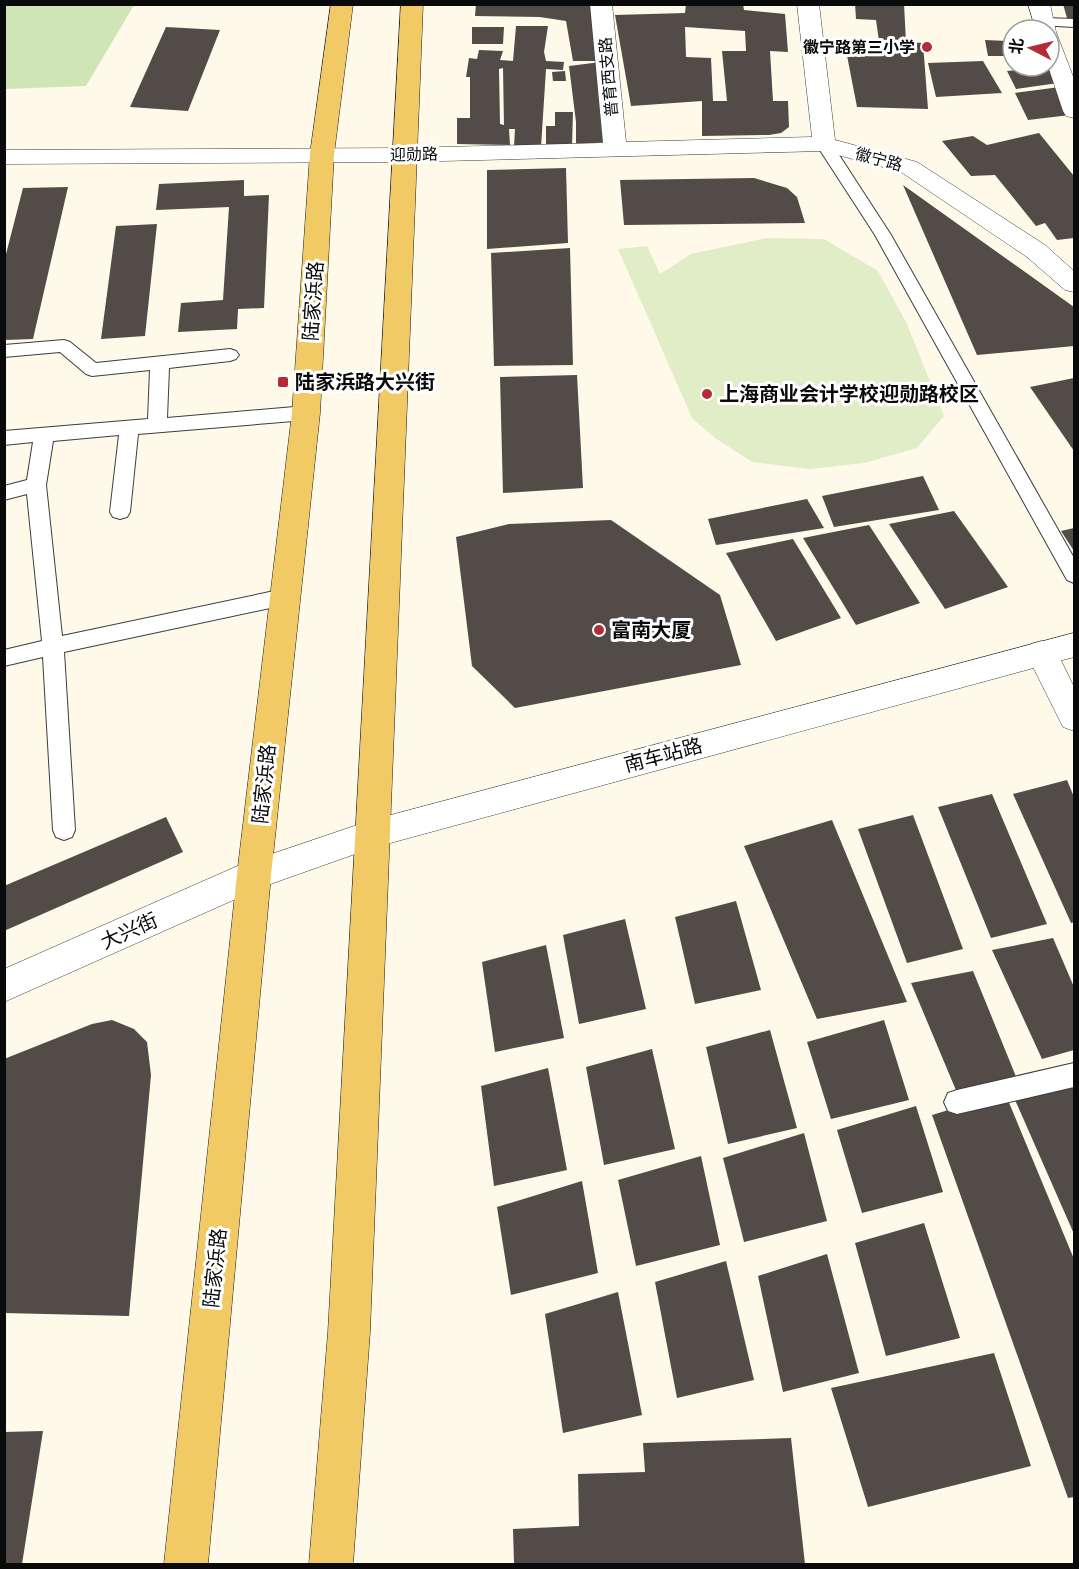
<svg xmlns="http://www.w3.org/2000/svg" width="1079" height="1569" font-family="'Playfair Display','Noto Sans SC',serif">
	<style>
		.green { fill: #d0e5b5 }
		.pitch { fill: #e1edc7 }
		.building { fill: #524b47; fill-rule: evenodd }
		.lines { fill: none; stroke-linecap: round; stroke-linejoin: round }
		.service-casing { stroke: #3d3d3d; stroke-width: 2 }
		.minor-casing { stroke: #3d3d3d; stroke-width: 1 }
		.tertiary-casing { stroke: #3d3d3d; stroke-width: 1 }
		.primary-casing { stroke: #1b1b1b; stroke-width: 1 }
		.service { fill: #fff; fill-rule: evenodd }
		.minor { fill: #fff; fill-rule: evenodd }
		.tertiary { fill: #fff; fill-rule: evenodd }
		.primary { fill: #f1ca65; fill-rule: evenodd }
		.poi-dot { fill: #b22b37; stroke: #fff; stroke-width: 2 }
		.labels { text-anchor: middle; stroke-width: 6; stroke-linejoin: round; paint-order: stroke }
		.far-poi-label { font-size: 16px; font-weight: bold; fill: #0a0a0a; stroke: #fff; text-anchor: end }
		.far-street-label { font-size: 16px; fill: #0a0a0a; stroke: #fff }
		.street-label { font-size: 20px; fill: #0a0a0a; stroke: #fff }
		.poi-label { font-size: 20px; font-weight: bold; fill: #0a0a0a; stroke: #fff; text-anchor: start }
	</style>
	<rect width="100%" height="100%" fill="#fef9e9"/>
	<!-- green -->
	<path class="green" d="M4,5L5,4L134,5L86,86L5,89Z"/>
	<!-- pitch -->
	<path class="pitch" d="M766,238L824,239L878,271L907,324L944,416L917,448L864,463L809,469L752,462L715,438L692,418L618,249L647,246L660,274L691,254Z"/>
	<!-- building -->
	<path class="building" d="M476,4H592L602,61H573L566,21L540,17L475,16Z
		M686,4H743L744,10L785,14L788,52L770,51L773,101H788L789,127L781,133L769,135L702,136V101L631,106L615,15L685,13ZM685,27L745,31L746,51H722L727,101H713L711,58L686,57Z
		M855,4H904L906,42L923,43L928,109L857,107L844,40L879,41L876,20L856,19Z
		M1063,4H1074V18H1067Z
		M516,26H548L544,52L546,61L564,62L563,70L546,69L541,147H514L515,129H509L510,145L457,144V118H470V77H466L469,58L477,59L479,50L503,51L500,60L513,61ZM503,68L504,125L500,124L499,69Z
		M166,27L220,30L188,111L130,107Z
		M472,27H504L503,44H472Z
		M985,40L1007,41L1008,56H988Z
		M983,61L1002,93L936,97L928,63Z
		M601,62L612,142L576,144V122L569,66Z
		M1051,67L1058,83L1016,89L1007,71Z
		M565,71L566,81H553L552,72Z
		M1060,87L1070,115L1028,120L1015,93Z
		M555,112H573L572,146H546V126H555Z
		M1039,133L1074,176V238L1057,240L1045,223L1036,226L995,175L971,176L942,141L973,136L987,145Z
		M566,168L568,243L487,249V170Z
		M754,178L787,188L797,197L805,223L624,225L620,180Z
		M244,180V196L269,195L264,308L238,309L237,329L178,332L181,303L223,300L229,207L156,210L159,184Z
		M903,185L1074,307V346L977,355Z
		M68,187L33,339L5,340V258L23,188Z
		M157,224L145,336L101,339L116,226Z
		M570,248L573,365L494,366L491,253Z
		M577,375L583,488L503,493L500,377Z
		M1074,378V451L1030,387Z
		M923,476L939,510L834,527L822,496Z
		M807,499L824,528L716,545L708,519Z
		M954,511L1008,587L945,609L889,524Z
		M611,520L720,595L741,665L515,708L472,666L456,537L509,524Z
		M869,525L920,603L856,625L803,538Z
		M1074,528V551L1061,531Z
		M793,539L841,618L776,641L726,553Z
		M1067,780L1074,797V922L1071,923L1013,794Z
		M992,794L1047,924L991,938L938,807Z
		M913,815L963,949L907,963L858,829Z
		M166,817L183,852L4,931V886Z
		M832,820L907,1002L817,1019L744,846Z
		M736,901L761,990L695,1004L675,917Z
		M625,919L646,1009L579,1024L563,935Z
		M1053,938L1074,987V1050L1042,1059L992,950Z
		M546,945L564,1038L495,1052L482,962Z
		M973,971L1017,1079L958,1095L911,983Z
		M112,1020L134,1029L147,1042L151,1075L129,1316L4,1313V1059L92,1024Z
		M884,1020L909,1100L831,1119L807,1042Z
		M770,1030L797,1128L728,1144L706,1047Z
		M652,1049L675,1149L604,1165L586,1067Z
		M548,1068L567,1170L494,1186L481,1086Z
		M1074,1080V1234L1012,1093Z
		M1005,1093L1074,1259V1497L1068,1498L932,1115Z
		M916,1106L943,1192L862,1213L837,1130Z
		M804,1133L827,1221L744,1242L723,1158Z
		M701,1156L720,1245L636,1266L618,1180Z
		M582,1181L598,1273L511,1295L497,1207Z
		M924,1223L960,1338L886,1356L855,1243Z
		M827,1254L859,1373L783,1392L758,1276Z
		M726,1261L754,1380L677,1398L655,1282Z
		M618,1292L642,1415L563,1433L545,1314Z
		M994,1353L1031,1466L868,1507L831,1388Z
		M43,1431L22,1564H4V1432Z
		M791,1438L805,1564H514L513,1529L579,1526L578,1474L645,1472L643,1443Z"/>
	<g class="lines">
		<!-- service casing -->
		<g class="service-casing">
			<path id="service" d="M1044,18L1074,19V27L1039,25L1037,22L1039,19Z
				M824,139L830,141L891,235L1074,558V583L1067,580L875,235L816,144Z
				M64,340L70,342L96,363L230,349L236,351L239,355L236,359L230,361L169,368L167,418L306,406L313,408L315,413L313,418L306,420L138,434L130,512L127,517L120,519L113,517L110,512L119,435L53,441L46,485L62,636L284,589L291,591L294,597L291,603L284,605L64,652L75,830L72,837L64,840L56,837L53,830L43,657L4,666V650L42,641L27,494L4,500V486L27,480L33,442L4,445V431L148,419L150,370L92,376L86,374L60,352L4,357V345Z
				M1074,1063V1087L957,1114L948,1111L944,1102L948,1093L957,1090Z"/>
		</g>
		<!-- minor casing -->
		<g class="minor-casing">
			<path id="minor" d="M590,4H612L626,142L812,137L797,4H819L835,140L917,162L1045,245L1074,271V292L1065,290L1027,257L901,172L823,151L405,162L4,164V150L405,148L603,143Z
				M1028,4H1050L1056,32L1074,79V118L1066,116L1063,111L1048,66L1049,30H1036Z
				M1042,641L1053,644L1074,687V731L1063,727L1026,653L1031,644Z"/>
		</g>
		<!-- tertiary casing -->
		<g class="tertiary-casing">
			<path id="tertiary" d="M1074,633V657L372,848L265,886L4,1002V969L242,864L372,820Z"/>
		</g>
		<!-- primary casing -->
		<g class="primary-casing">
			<path id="primary" d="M331,4H353L334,154L320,413L271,875L208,1564H164L237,875L292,413L310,154Z
				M401,4H423L370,1332L353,1564H309L328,1332Z"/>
		</g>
		<!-- service -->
		<use href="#service" class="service"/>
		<!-- minor -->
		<use href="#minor" class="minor"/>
		<!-- tertiary -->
		<use href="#tertiary" class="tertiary"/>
		<!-- primary -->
		<use href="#primary" class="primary"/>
	</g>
	<!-- markers -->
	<g class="poi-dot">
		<circle cx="927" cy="47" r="6"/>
		<rect x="277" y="376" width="12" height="12" rx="3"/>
		<circle cx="707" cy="394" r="6"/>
		<circle cx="599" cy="630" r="6"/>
	</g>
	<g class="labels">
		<!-- far-poi labels -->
		<g class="far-poi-label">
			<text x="915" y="53">徽宁路第三小学</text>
		</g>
		<!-- far-street labels -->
		<g class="far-street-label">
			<text transform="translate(608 77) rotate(-95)" y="6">普育西支路</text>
			<text transform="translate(414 154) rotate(-1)" y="6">迎勋路</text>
			<text transform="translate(879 159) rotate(15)" y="6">徽宁路</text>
		</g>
		<!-- street labels -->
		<g class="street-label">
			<text transform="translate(313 301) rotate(-86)" y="7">陆家浜路</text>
			<text transform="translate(663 755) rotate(-15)" y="7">南车站路</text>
			<text transform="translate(264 784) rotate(-84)" y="7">陆家浜路</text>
			<text transform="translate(129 931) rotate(-24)" y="7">大兴街</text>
			<text transform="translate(215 1268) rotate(-84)" y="7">陆家浜路</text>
		</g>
		<!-- poi labels -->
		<g class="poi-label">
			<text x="295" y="389">陆家浜路大兴街</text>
			<text x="719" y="401">上海商业会计学校迎勋路校区</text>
			<text x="611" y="637">富南大厦</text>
		</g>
	</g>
	<!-- border -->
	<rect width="1079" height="1569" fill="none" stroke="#0a0a0a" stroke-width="12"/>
	<!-- north arrow -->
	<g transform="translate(1031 48) rotate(277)"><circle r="28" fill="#ffffff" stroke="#9d9d9d" stroke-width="1.5"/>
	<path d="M0-4.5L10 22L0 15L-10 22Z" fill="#b22b37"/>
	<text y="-9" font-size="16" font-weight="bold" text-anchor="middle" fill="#0a0a0a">北</text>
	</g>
</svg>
